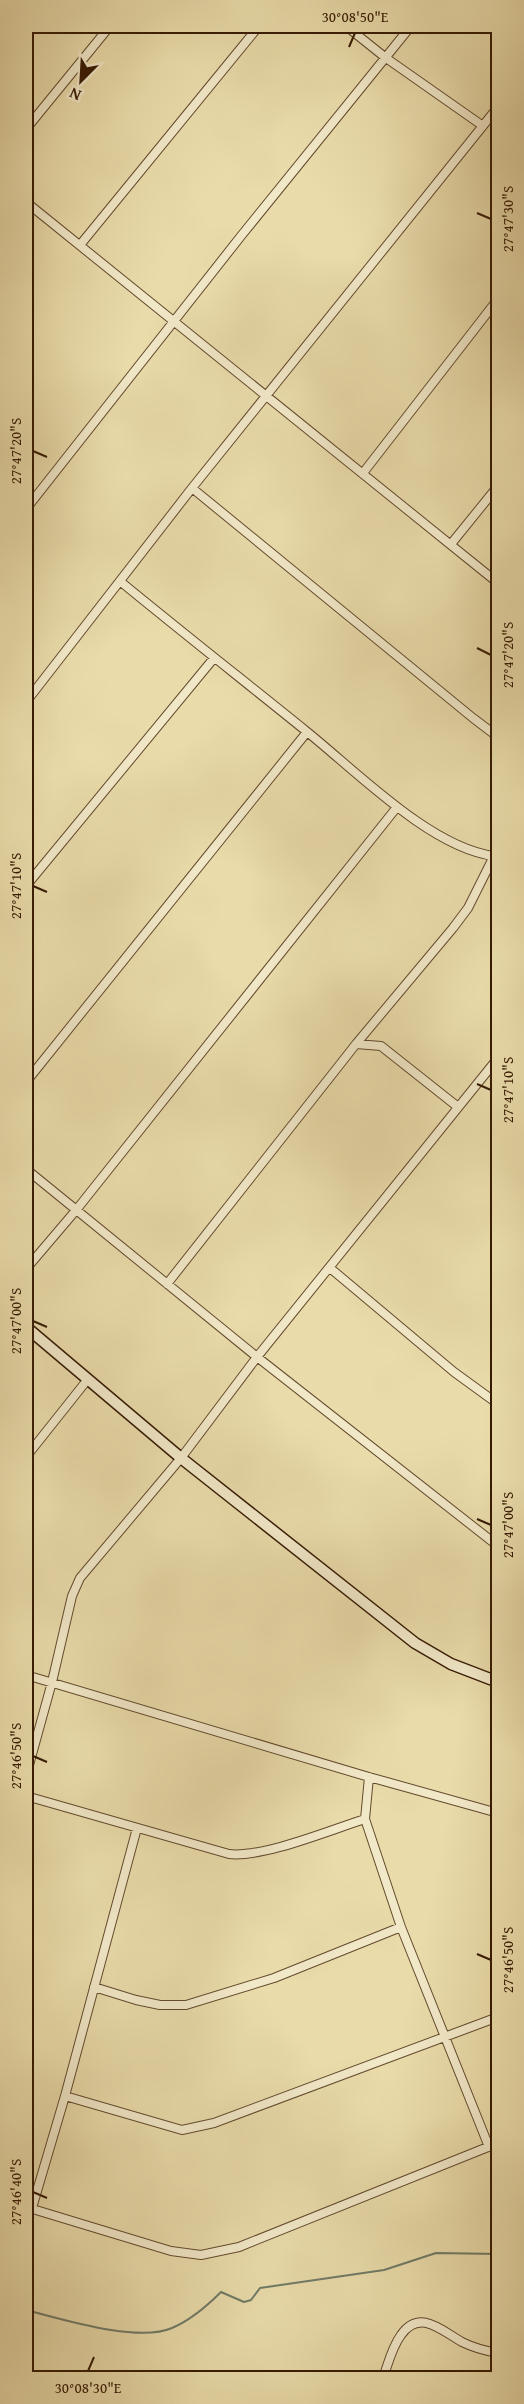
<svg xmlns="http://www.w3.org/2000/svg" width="524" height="2404" font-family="'Gentium Book Plus',serif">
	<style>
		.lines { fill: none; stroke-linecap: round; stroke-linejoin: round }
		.stream { stroke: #707b68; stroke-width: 2 }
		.street-casing { stroke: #634a2d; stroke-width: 10 }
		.secondary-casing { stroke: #361a03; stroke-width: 13 }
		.street { stroke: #f1e8c8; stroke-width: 8 }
		.secondary { stroke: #f1e8c8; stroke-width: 10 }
		.ticks { fill: none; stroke: #361a03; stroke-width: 2 }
		.neatline { fill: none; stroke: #361a03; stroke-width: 2 }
		.ticks-label { font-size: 15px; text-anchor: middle; fill: #361a03 }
	</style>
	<rect width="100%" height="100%" fill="#e9dbaa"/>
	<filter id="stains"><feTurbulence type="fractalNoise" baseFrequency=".00333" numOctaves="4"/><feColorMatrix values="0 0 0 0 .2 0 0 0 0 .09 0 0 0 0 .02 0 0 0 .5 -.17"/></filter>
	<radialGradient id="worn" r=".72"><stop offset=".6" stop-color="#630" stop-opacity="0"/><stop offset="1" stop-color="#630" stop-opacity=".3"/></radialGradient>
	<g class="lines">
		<!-- stream -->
		<path class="stream" d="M26,2310C62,2319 137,2343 172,2328C191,2320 206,2307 221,2292L244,2302L251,2300L260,2288L384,2270L436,2253L498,2254"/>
		<!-- street casing -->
		<g class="street-casing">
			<path id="street" d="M346,26L386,58L483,126
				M26,129L110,26
				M26,202L498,583
				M80,245L259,26
				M363,473L498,299
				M192,488L473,718L498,737
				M26,509L241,236L411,26
				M451,544L498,486
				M121,582C182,632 244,681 306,731C356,771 431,848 494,856
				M26,702L192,488L498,107
				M26,886L214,658
				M356,1044L381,1046L458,1107
				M26,1082L307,732
				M26,1169L257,1357L498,1546
				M330,1268L454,1372L498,1404
				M26,1269L77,1209L397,807
				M167,1284L356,1044L453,928L468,908L498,848
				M26,1457L88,1379
				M26,1675L369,1777L498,1813
				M26,1776L52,1682L72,1596L80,1578L181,1458L257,1357L498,1058
				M369,1777L365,1819L401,1927L489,2147
				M26,1796L229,1854C263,1858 330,1830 365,1819
				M94,1987L136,2000L160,2005H186L274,1978L401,1927
				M65,2096L182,2130L214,2123L498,2017
				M26,2207L171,2251L201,2255L239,2247L498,2143
				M32,2208L65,2096L137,1828
				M383,2378C388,2364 392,2347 401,2335C420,2308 442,2331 462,2342C474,2348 486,2351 498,2353"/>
		</g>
		<!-- secondary casing -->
		<g class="secondary-casing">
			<path id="secondary" d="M26,1327L181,1458L415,1643L451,1664L498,1682"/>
		</g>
		<!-- street -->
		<use href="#street" class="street"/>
		<!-- secondary -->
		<use href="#secondary" class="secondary"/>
	</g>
	<!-- ticks -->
	<path class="ticks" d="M349,47L355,33M477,213L491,219M33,451L47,457M477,648L491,655M33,886L47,892M477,1084L491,1090M33,1321L47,1327M477,1519L491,1525M33,1756L47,1762M477,1954L491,1960M33,2192L47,2198M88,2371L94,2357"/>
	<!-- margin -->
	<rect width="524" height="2404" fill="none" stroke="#e9dbaa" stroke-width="66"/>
	<!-- north arrow -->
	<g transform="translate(81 81) rotate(204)" stroke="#f1e8c8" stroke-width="4.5" paint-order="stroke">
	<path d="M0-4.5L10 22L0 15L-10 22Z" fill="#361a03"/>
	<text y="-9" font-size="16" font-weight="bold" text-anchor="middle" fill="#361a03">N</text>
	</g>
	<rect x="33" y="33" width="458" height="2338" class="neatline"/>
	<g class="ticks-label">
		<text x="355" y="22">30°08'50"E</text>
		<text transform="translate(508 219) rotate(-90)" y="5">27°47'30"S</text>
		<text transform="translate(16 451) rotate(-90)" y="5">27°47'20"S</text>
		<text transform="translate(508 655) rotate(-90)" y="5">27°47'20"S</text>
		<text transform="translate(16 886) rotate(-90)" y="5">27°47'10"S</text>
		<text transform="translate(508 1090) rotate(-90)" y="5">27°47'10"S</text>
		<text transform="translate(16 1321) rotate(-90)" y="5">27°47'00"S</text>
		<text transform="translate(508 1525) rotate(-90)" y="5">27°47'00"S</text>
		<text transform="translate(16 1756) rotate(-90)" y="5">27°46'50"S</text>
		<text transform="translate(508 1960) rotate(-90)" y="5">27°46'50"S</text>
		<text transform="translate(16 2192) rotate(-90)" y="5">27°46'40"S</text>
		<text x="88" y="2393">30°08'30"E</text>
	</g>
	<rect width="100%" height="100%" filter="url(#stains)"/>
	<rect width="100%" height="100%" fill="url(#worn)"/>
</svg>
